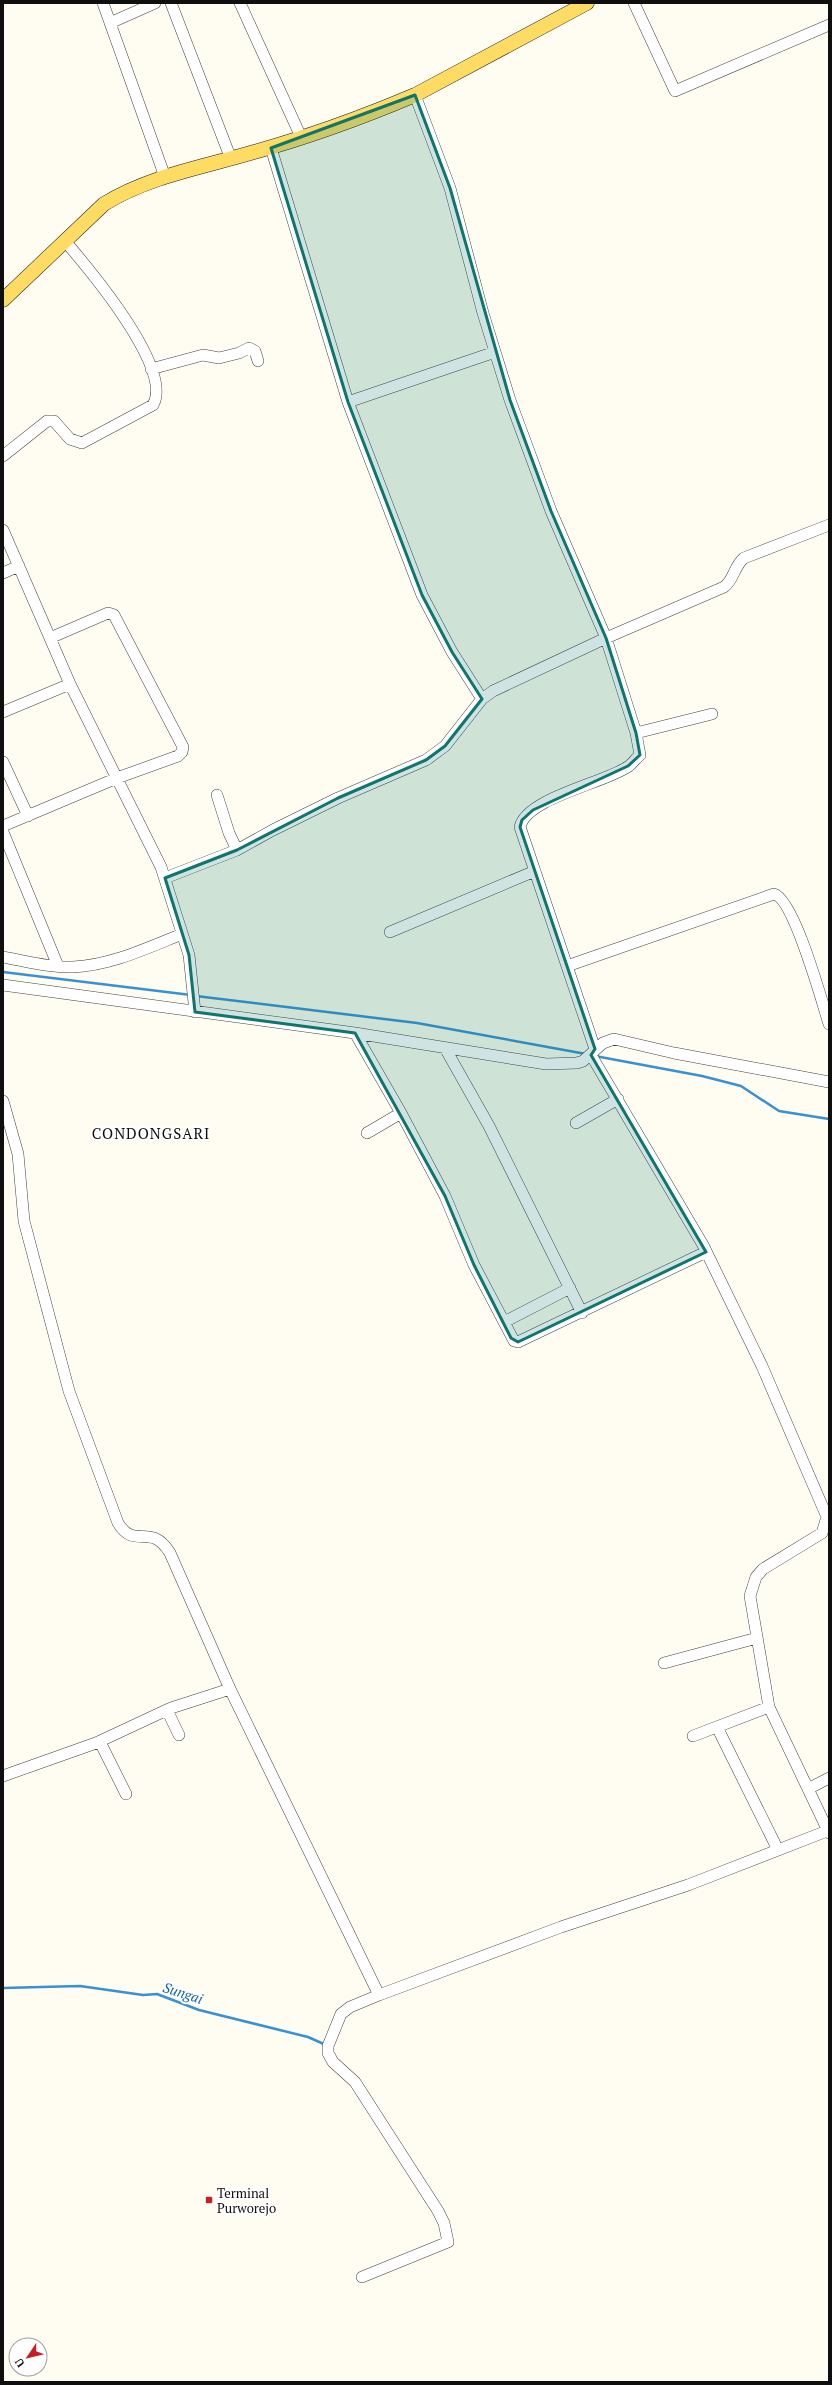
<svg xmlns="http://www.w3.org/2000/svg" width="832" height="2385" font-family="'PT Serif',serif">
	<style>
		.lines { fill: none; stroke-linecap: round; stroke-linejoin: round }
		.stream { stroke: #3791d3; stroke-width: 2.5 }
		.minor-casing { stroke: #424242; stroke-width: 12 }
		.major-casing { stroke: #202020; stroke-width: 15 }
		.minor { stroke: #fff; stroke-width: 11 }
		.major { stroke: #fedb63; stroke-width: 14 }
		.marked { fill: #0f766e; fill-opacity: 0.2; stroke: #0f766e; stroke-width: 3; stroke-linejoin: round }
		.poi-dot { fill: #c62024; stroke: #fff; stroke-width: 1.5 }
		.labels { text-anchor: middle; stroke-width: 4; stroke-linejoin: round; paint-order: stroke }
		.poi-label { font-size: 13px; fill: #0f0f0f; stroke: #fff; text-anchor: start }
		.water-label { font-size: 14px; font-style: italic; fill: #1263a7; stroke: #fff }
		.quarter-label { font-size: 15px; letter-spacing: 1px; fill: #0f0f0f; stroke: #fff }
	</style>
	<rect width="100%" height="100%" fill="#fffdf1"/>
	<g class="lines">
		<!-- stream -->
		<path class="stream" d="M3,972L191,995
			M196,996L417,1023L586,1054
			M595,1056L702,1076L741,1086L779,1111L829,1119
			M3,1988L80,1986L143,1995L157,1994L199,2010L308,2037L326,2045"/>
		<!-- minor casing -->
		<g class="minor-casing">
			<path id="minor" d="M103,3L165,177
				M171,3L231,159
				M240,3L301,137
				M634,3L675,91L829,25
				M110,23L155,3
				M415,95L450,188L483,313L510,400L551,511L606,638L636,733L640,755C636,758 633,763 629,766C605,783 526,798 520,827L595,1049
				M271,148L348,402L422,595L452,652L482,699
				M151,369L203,355L219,358L239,353L249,348L255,351L258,361
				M348,402L495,352
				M3,456L47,421H54L70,439L82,443L153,405C174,369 89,269 65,241
				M3,530L70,684L161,867L189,955L195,1012
				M3,573L19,566
				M3,712L70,684
				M636,733L712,714
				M3,762L28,816
				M217,795L229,833L237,850
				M3,826L117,778L178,756L182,752L183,747L114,615L108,613L50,638
				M3,832L58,966
				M165,878L237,850L273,830L338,798L426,760L445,746L482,699L493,691L606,638L724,587C734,580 734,566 744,558L829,525
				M390,932L535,871
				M3,957C26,961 50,968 73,967C112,965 147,948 182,934
				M567,966L774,894C794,899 822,1002 829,1024
				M3,985L355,1033L546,1064L577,1063L583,1061L603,1043L614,1039L674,1053L829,1082
				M355,1033L401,1113L445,1196L474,1265L514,1341L518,1342L706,1252
				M445,1048L489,1126L582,1313
				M591,1055L703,1245L762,1366L827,1517L822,1533L763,1569L756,1577L750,1596L769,1707L829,1833
				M3,1101L18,1154L24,1221L69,1391L118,1523C135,1551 150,1521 170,1553L230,1689L379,1995
				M576,1123L618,1099
				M367,1133L401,1113
				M504,1322L570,1288
				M664,1663L757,1638
				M167,1710L179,1735
				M717,1727L778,1850
				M693,1736L769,1707
				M100,1742L126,1794
				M3,1776L96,1743L171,1708L230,1689
				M808,1789L829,1778
				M362,2277L448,2242L444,2223L438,2211L355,2082L333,2062L328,2053V2046L341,2014L350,2007L379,1995L561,1927L688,1885L827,1831"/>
		</g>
		<!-- major casing -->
		<g class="major-casing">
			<path id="major" d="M3,300L104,204C149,176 204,167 254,152C308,137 363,117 415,95L587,3"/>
		</g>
		<!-- minor -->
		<use href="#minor" class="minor"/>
		<!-- major -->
		<use href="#major" class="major"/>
	</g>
	<!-- marked area -->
	<path class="marked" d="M415,95L450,188L510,400L551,511L606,638L636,733L640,755L628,766L533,810L522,820L520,827L595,1049L591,1055L706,1252L518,1342L511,1338L474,1265L445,1196L355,1033L195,1012L189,955L165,878L237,850L338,798L426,760L445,746L482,699L452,652L422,595L348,402L271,148Z"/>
	<!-- markers -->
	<rect class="poi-dot" x="205" y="2196" width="8" height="8" rx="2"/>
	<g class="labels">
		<!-- poi labels -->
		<g class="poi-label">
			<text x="217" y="2198">Terminal<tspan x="217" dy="15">Purworejo</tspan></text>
		</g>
		<!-- water labels -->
		<g class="water-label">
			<text transform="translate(183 1993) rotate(18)" y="5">Sungai</text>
		</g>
		<!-- quarter labels -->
		<g class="quarter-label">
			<text x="151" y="1139">CONDONGSARI</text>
		</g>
	</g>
	<!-- border -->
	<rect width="832" height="2385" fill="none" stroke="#0f0f0f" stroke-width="8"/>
	<!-- north arrow -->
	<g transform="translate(28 2357) rotate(235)"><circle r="19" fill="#ffffff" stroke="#9f9f9f"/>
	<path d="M0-3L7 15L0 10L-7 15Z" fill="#c62024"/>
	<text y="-6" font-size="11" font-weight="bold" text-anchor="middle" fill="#0f0f0f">U</text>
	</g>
</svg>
